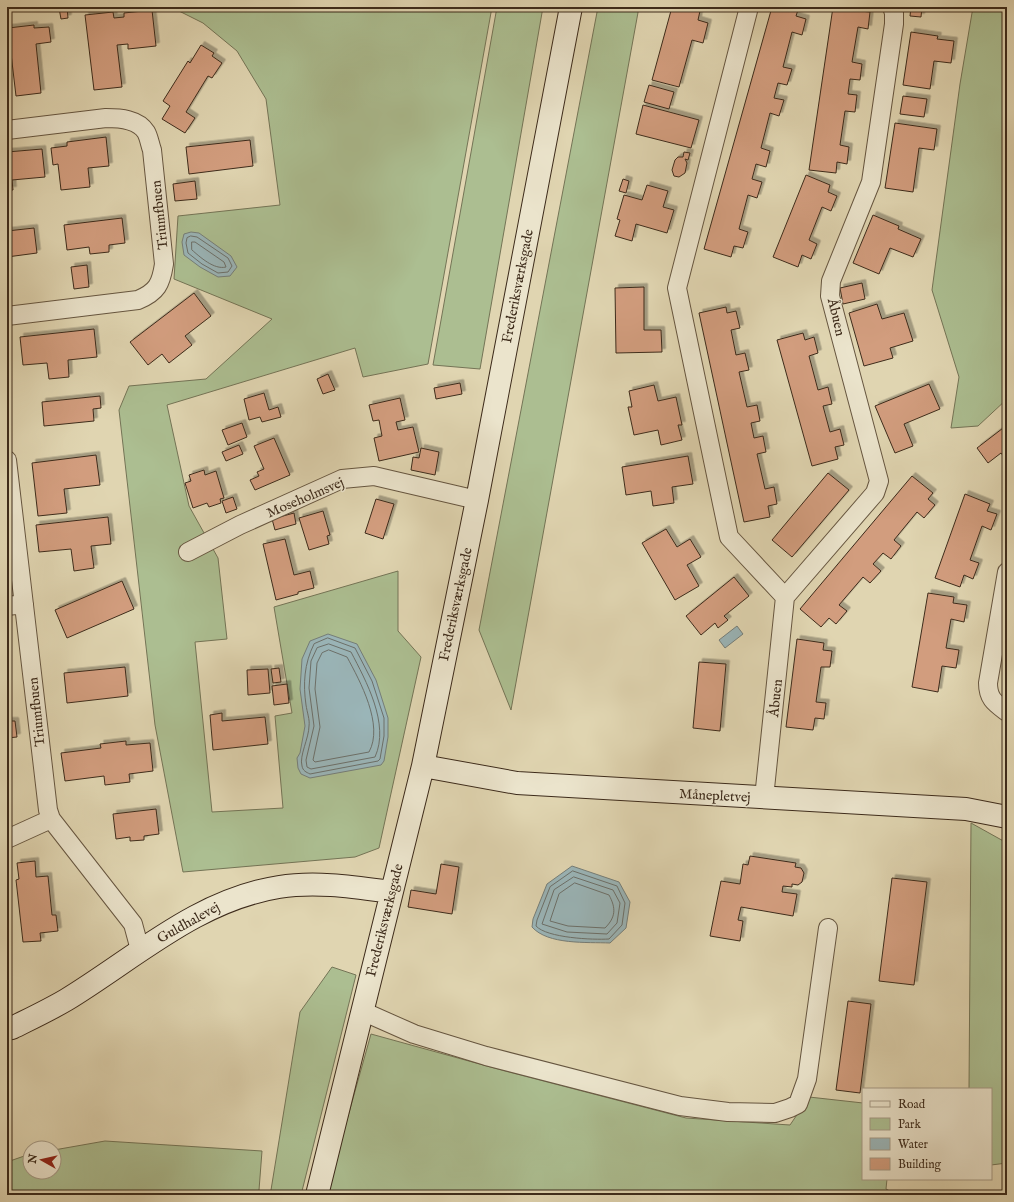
<svg xmlns="http://www.w3.org/2000/svg" width="1014" height="1202" font-family="'IM FELL English',serif">
	<style>
		.green { fill: #acbe91; stroke: #747456 }
		.water { fill: #9ab5b8; stroke: #757e79 }
		.lines { fill: none; stroke-linecap: round; stroke-linejoin: round }
		.shore { stroke: #6c706a; stroke-width: 1 }
		.building { fill: #d29d7e; stroke: #3d2b1b; filter: url(#shadow) }
		.street-casing { stroke: #665640; stroke-width: 20 }
		.secondary-casing { stroke: #3d2b1b; stroke-width: 24 }
		.street { stroke: #ebe4cc; stroke-width: 18 }
		.secondary { stroke: #ebe4cc; stroke-width: 22 }
		.labels { text-anchor: middle; stroke-width: 3; stroke-linejoin: round; paint-order: stroke }
		.street-label { font-size: 14px; fill: #3d2b1b; stroke: #ebe4cc }
	</style>
	<defs>
		<filter id="shadow"><feDropShadow dx="3.5" dy="-3.5" stdDeviation="0" flood-color="#0004"/></filter>
	</defs>
	<rect width="100%" height="100%" fill="#e0d5b1"/>
	<filter id="stains"><feTurbulence type="fractalNoise" baseFrequency=".005" numOctaves="4"/><feColorMatrix values="0 0 0 0 .2 0 0 0 0 .09 0 0 0 0 .02 0 0 0 .5 -.17"/></filter>
	<radialGradient id="worn" r=".72"><stop offset=".6" stop-color="#630" stop-opacity="0"/><stop offset="1" stop-color="#630" stop-opacity=".3"/></radialGradient>
	<!-- green -->
	<path class="green" d="M171,7H492L428,364L363,377L355,348L167,405L189,506L218,558L227,639L195,642L212,812L283,808L275,716L292,713L274,607L398,571V631L421,657L379,848L355,857L183,872L155,725L119,410L129,386L206,379L272,319L174,279L178,216L280,205L266,99L237,51L203,23Z
		M497,7H543L480,369L433,365Z
		M598,7H639L511,710L479,630Z
		M973,7H1007V399L978,426L951,428L959,377L932,290L960,84Z
		M971,823L1007,843V1163L991,1165V1089H969Z
		M332,967L356,975L301,1195H269L271,1190L300,1012Z
		M371,1034L505,1071L686,1118L790,1125L809,1097L863,1103V1179H887L886,1189L897,1195H326Z
		M105,1141L262,1151L259,1190L257,1195H7V1162L30,1154V1172H54V1150Z"/>
	<!-- water -->
	<path class="water" d="M191,232L199,233L231,256L237,267L230,276L218,277L200,267L184,255L182,242L184,234Z
		M737,626L743,634L725,648L719,640Z
		M328,634L357,644L376,680L388,718V737L384,761L381,765L310,778L301,774L298,768L297,758L300,753L305,726L300,689L302,659L310,641Z
		M572,866L619,882L630,902L626,928L610,943C587,942 548,945 532,927L533,919L547,884Z"/>
	<g class="lines">
		<!-- shore -->
		<path class="shore" d="M191,236L197,237L228,258L232,266L228,272L218,273L202,264L188,253L186,243L187,238Z
			M192,242H195L224,262L226,267C214,270 200,257 192,250Z
			M328,638L355,648L372,681L384,718V736L380,759L378,761L310,774C306,772 303,771 302,766C299,756 309,738 309,726C310,720 307,712 306,705C303,684 304,664 314,644Z
			M329,644L351,652C366,681 390,724 375,757L311,769L307,767L306,760L314,726L309,688L311,661L317,648Z
			M329,650L347,657C360,681 384,725 369,752L315,762L313,760L320,727L315,689L317,663L322,653Z
			M573,871L617,886L625,903L622,925L609,939C593,940 547,938 536,926L537,920L550,887Z
			M574,877L613,890L620,903L617,923L607,934L567,932L542,924L554,890Z
			M575,883L609,895C616,908 616,917 605,928L568,926L550,921L559,894Z"/>
	</g>
	<!-- building -->
	<path class="building" d="M67,7L68,18L61,19L59,8Z
		M672,7H684L700,11L698,20L708,23L703,43L692,40L679,87L652,80Z
		M772,7H799L796,16L806,19L802,35L792,32L783,67L792,69L787,85L778,83L774,98L784,100L779,116L770,113L761,148L770,151L766,167L756,164L752,179L762,182L757,198L748,195L739,229L748,232L743,248L734,246L731,257L704,249Z
		M833,7H861L860,11L870,12L868,29L858,27L852,62L862,64L860,80L850,79L848,94L857,95L855,112L845,111L840,145L849,147L847,164L837,162L836,173L809,170Z
		M911,7H922L921,17L910,16Z
		M152,10L156,46L128,49V44L117,45L122,87L94,90L85,15L113,12L114,18L124,17V13Z
		M34,25V28L49,27L51,42L36,44L41,93L16,96L8,28Z
		M911,32L938,36L937,39L954,41L951,63L934,61L930,89L903,85Z
		M201,45L214,53L212,56L222,63L212,78L208,76L186,112L195,118L185,133L162,119L170,106L163,101L188,61L190,63Z
		M649,85L674,92L669,109L644,102Z
		M903,96L927,99L924,117L900,114Z
		M643,105L699,120L691,148L636,134Z
		M895,123L937,129L934,150L919,148L913,192L885,188Z
		M106,137L109,166L88,168L90,187L61,190L58,164L53,165L51,148L67,146V142Z
		M250,140L253,166L189,174L186,147Z
		M42,149L45,177L12,180L13,190H7V152Z
		M684,152L690,153L688,160L685,159L687,163L685,173L679,177L674,176L672,170L675,160L678,157H683Z
		M806,175L830,185L828,192L837,196L831,211L822,207L809,240L817,244L811,259L802,255L798,267L773,257Z
		M623,179L629,181L626,193L619,191Z
		M195,181L197,199L175,201L173,184Z
		M647,185L668,191L663,207L674,210L667,233L636,224L632,241L615,236L620,220L617,219L624,195L642,200Z
		M873,215L899,226L898,229L921,239L913,257L890,248L879,274L853,263Z
		M122,218L125,243L109,245V252L90,254L89,247L67,250L64,225Z
		M34,228L37,253L7,257V231Z
		M87,265L89,287L74,289L71,267Z
		M862,283L865,299L843,304L840,288Z
		M644,287V330H661L662,352L616,353L615,288Z
		M194,293L211,316L185,336L192,345L169,363L162,354L148,365L130,342Z
		M877,304L882,319L904,313L913,341L890,348L893,358L864,366L849,313Z
		M726,307L727,313L736,311L740,328L731,330L736,355L745,353L749,370L739,372L747,407L757,405L760,421L751,423L754,438L763,436L766,452L757,454L765,489L774,487L777,504L768,506L770,517L744,522L699,313Z
		M94,329L97,357L68,360L69,377L49,379L47,363L23,365L20,337Z
		M803,333L805,340L814,337L818,353L809,356L818,390L828,387L832,404L823,406L830,432L840,429L844,445L835,447L838,459L812,466L777,340Z
		M328,374L335,390L323,394L317,379Z
		M460,383L462,394L436,399L434,388Z
		M929,384L940,409L904,424L913,446L895,453L875,406Z
		M654,385L658,401L676,397L682,425H678L682,440L661,445L658,430L634,435L628,407H632L629,391Z
		M264,393L269,410L278,407L281,417L262,422L260,417L249,420L244,399Z
		M100,396L101,408L93,409L94,421L44,426L42,402Z
		M400,398L405,420L396,422L398,430L413,427L419,452L379,461L374,438L382,436L379,420L373,421L369,405Z
		M242,423L247,437L228,445L222,430Z
		M1007,425V461L1001,453L988,463L977,448Z
		M274,438L290,475L255,490L250,480L259,476L257,472L264,469L254,446Z
		M239,445L243,454L226,461L222,452Z
		M421,448L439,452L435,475L411,470L413,457L419,458Z
		M96,455L100,485L64,489L67,513L38,516L32,463Z
		M688,456L693,484L672,487L674,503L653,506L651,491L626,495L622,467Z
		M204,470L205,475L216,471L224,498L220,499L221,503L209,507L207,503L193,508L185,483L191,481L189,475Z
		M828,473L849,490L792,557L772,540Z
		M912,476L933,493L928,499L935,505L924,518L917,512L894,540L901,546L891,559L883,553L873,564L881,571L870,583L863,577L839,605L847,611L836,624L829,618L821,627L800,609Z
		M965,494L990,504L987,511L997,514L991,530L982,526L970,560L979,563L973,579L964,575L960,587L935,578Z
		M233,497L237,509L226,513L222,501Z
		M376,499L394,504L383,539L365,533Z
		M323,511L330,535L327,536L329,544L309,550L299,518Z
		M294,513L296,524L275,530L272,519Z
		M108,517L111,544L91,546L94,568L74,571L71,549L39,552L36,525Z
		M666,529L677,547L690,539L701,557L687,565L699,586L675,600L642,543Z
		M285,539L294,575L310,571L314,588L298,592V594L276,600L263,544Z
		M734,577L749,596L724,616L728,620L718,628L715,623L701,635L686,616Z
		M122,581L134,609L67,638L55,610Z
		M928,593L954,597L953,603L967,605L964,622L951,619L946,648L959,650L956,668L942,666L938,692L912,687Z
		M797,639L824,643L823,650L832,651L830,667H821L816,702L826,703L824,719L815,718L813,730L786,727Z
		M699,662L726,664L720,731L693,728Z
		M125,667L128,696L67,703L64,673Z
		M279,668L281,682L273,683L271,669Z
		M268,669L270,693L248,695L247,670Z
		M287,684L289,703L274,705L272,686Z
		M222,713V721L265,717L268,744L213,750L210,715Z
		M7,721H15L17,737L7,738Z
		M126,741V745L150,743L153,771L129,774L130,782L105,785L104,776L65,781L61,753L101,748L100,744Z
		M156,809L159,834L144,836V840L130,841V837L116,839L113,814Z
		M750,856L796,863L795,867L801,868L804,873L802,882L798,885L792,884V887L783,886L782,892L797,894L793,916L741,907L738,920L743,921L740,941L710,936L721,881L740,884L743,864L748,865Z
		M35,861L36,877L48,876L52,915H56L58,931L40,933L41,941L23,942L16,880L19,879L17,863Z
		M441,864L459,867L452,914L408,907L411,890L436,894Z
		M892,878L927,882L914,985L879,981Z
		M848,1001L871,1004L860,1093L836,1090Z"/>
	<g class="lines">
		<!-- street casing -->
		<g class="street-casing">
			<path id="street" d="M749,7L677,288L729,537L785,597
				M7,130L106,118C120,118 138,119 146,132C149,137 150,145 152,150L164,264C161,284 157,292 138,300L7,316
				M7,460L48,810L51,819L133,924L140,950
				M188,552L240,525L342,479L374,476L477,500
				M1007,572L988,683C988,699 995,703 1007,712
				M7,606L24,604
				M764,798L785,597L875,493L879,481L830,296L831,281L871,182L894,24V13L892,7
				M7,839L51,819
				M362,1011L414,1034L486,1056L680,1106L728,1112L775,1113L790,1108L798,1104L807,1079L828,928"/>
		</g>
		<!-- secondary casing -->
		<g class="secondary-casing">
			<path id="secondary" d="M423,766L517,783L966,809L1007,817
				M7,1029L12,1028C30,1019 49,1010 66,1000C135,958 197,900 279,887C316,881 354,887 391,892
				M317,1195L423,766L477,500L571,7"/>
		</g>
		<!-- street -->
		<use href="#street" class="street"/>
		<!-- secondary -->
		<use href="#secondary" class="secondary"/>
	</g>
	<g class="labels">
		<!-- street labels -->
		<g class="street-label">
			<text transform="translate(159 215) rotate(-96)" y="5">Triumfbuen</text>
			<text transform="translate(517 286) rotate(-79)" y="5">Frederiksværksgade</text>
			<text transform="translate(837 317) rotate(77)" y="5">Åbuen</text>
			<text transform="translate(305 497) rotate(-23)" y="5">Moseholmsvej</text>
			<text transform="translate(455 604) rotate(-78)" y="5">Frederiksværksgade</text>
			<text transform="translate(775 698) rotate(-84)" y="5">Åbuen</text>
			<text transform="translate(36 712) rotate(-96)" y="5">Triumfbuen</text>
			<text transform="translate(715 795) rotate(3)" y="5">Månepletvej</text>
			<text transform="translate(384 920) rotate(-76)" y="5">Frederiksværksgade</text>
			<text transform="translate(188 922) rotate(-29)" y="5">Guldhalevej</text>
		</g>
	</g>
	<!-- margin -->
	<rect width="1014" height="1202" fill="none" stroke="#e0d5b1" stroke-width="24"/>
	<rect x="8" y="8" width="998" height="1186" fill="none" stroke="#3d2b1b" stroke-width="2"/>
	<rect x="12" y="12" width="990" height="1178" fill="none" stroke="#3d2b1b"/>
	<!-- legend -->
	<rect x="862" y="1088" width="130" height="92" fill="#ebe4cc" stroke="#a59a85"/>
	<rect x="870" y="1101" width="20" height="6" fill="#ebe4cc" stroke="#a59a85"/>
	<text x="898" y="1108" font-size="12" fill="#3d2b1b">Road</text>
	<rect x="870" y="1118" width="20" height="12" fill="#acbe91" stroke="#a59a85"/>
	<text x="898" y="1128" font-size="12" fill="#3d2b1b">Park</text>
	<rect x="870" y="1138" width="20" height="12" fill="#9ab5b8" stroke="#a59a85"/>
	<text x="898" y="1148" font-size="12" fill="#3d2b1b">Water</text>
	<rect x="870" y="1158" width="20" height="12" fill="#d29d7e" stroke="#a59a85"/>
	<text x="898" y="1168" font-size="12" fill="#3d2b1b">Building</text>
	<!-- north arrow -->
	<g transform="translate(42 1160) rotate(278)"><circle r="19" fill="#ebe4cc" stroke="#a59a85"/>
	<path d="M0-3L7 15L0 10L-7 15Z" fill="#8f2418"/>
	<text y="-6" font-size="11" font-weight="bold" text-anchor="middle" fill="#3d2b1b">N</text>
	</g>
	<rect width="100%" height="100%" filter="url(#stains)"/>
	<rect width="100%" height="100%" fill="url(#worn)"/>
</svg>
